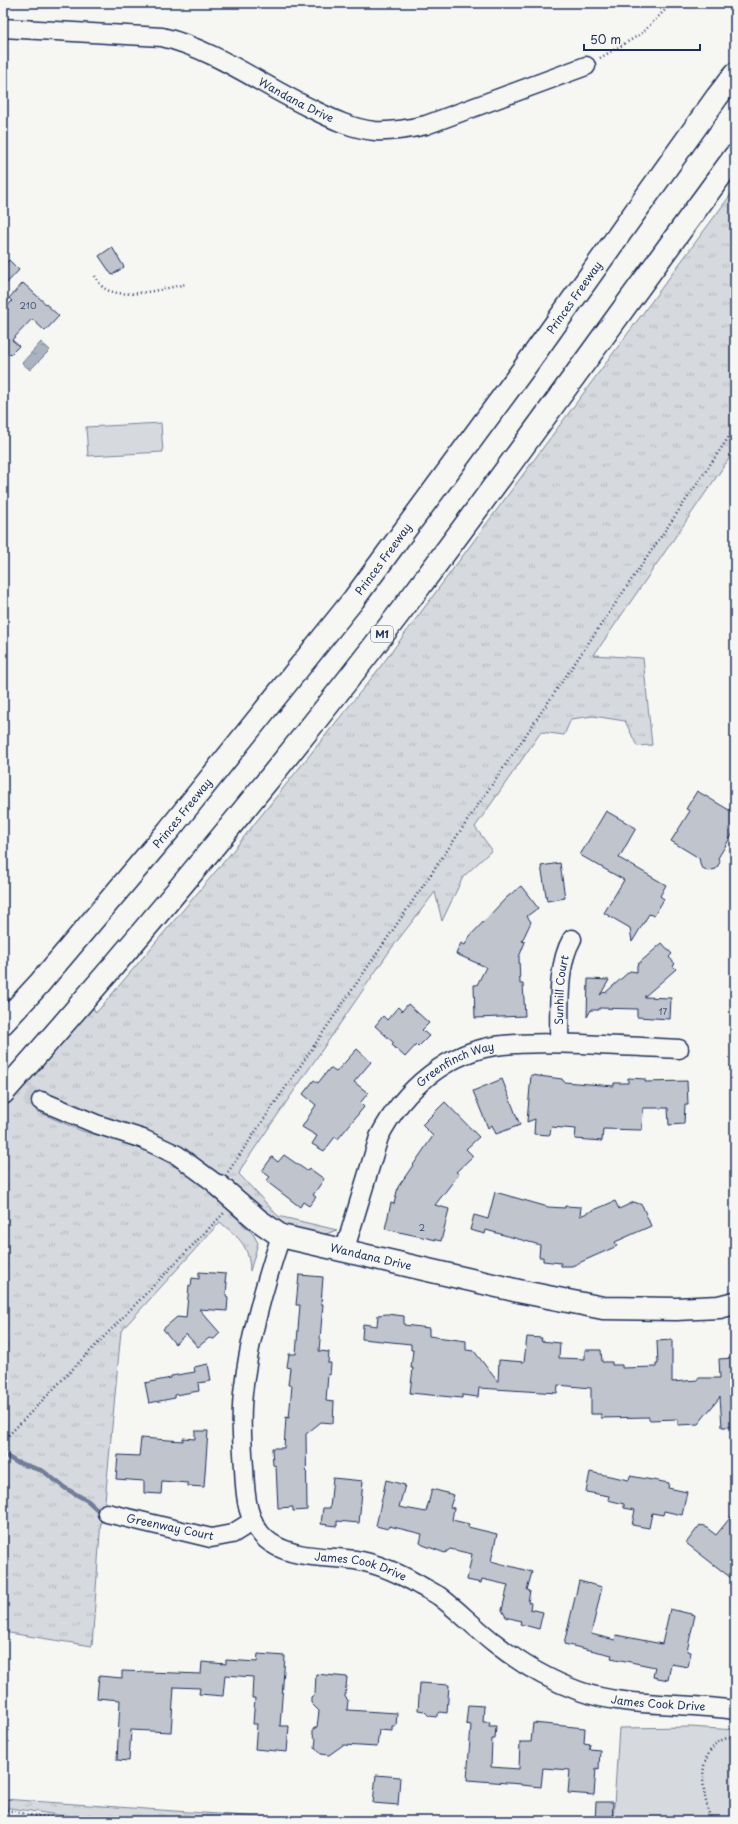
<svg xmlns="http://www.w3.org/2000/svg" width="738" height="1824" font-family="'Playpen Sans',sans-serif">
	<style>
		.grass { fill: url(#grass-tufts); stroke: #78849e }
		.park { fill: #d6d9dd; stroke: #78849e }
		.water { fill: url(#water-ripples); stroke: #717e99 }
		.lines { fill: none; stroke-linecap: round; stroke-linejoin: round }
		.stream { stroke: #717e99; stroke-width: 4.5 }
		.building { fill: #c0c4cd; stroke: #1b2f5e }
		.street-tunnel { stroke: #caced4; stroke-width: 18; stroke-dasharray: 18 9; stroke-linecap: butt }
		.street-casing { stroke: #1b2f5e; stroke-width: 21 }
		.secondary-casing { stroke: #1b2f5e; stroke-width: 25 }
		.highway-casing { stroke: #1b2f5e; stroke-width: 25 }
		.path { stroke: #1b2f5e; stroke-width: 2.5; stroke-dasharray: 1 3; stroke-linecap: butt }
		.street { stroke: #f6f6f2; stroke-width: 18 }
		.secondary { stroke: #f6f6f2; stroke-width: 22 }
		.highway { stroke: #f6f6f2; stroke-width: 22 }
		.labels { text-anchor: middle; stroke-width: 4; stroke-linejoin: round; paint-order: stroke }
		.number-label { font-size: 9px; fill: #44547a }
		.shield { fill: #f6f6f2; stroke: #5d6b8a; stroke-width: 1 }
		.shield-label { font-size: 10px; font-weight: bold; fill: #1b2f5e }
		.street-label { font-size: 11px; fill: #1b2f5e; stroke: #f6f6f2 }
	</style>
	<defs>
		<pattern id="grass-tufts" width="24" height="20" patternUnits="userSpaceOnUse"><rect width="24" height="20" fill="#d6d9dd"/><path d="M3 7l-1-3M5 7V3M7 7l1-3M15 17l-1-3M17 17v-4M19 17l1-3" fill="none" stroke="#b7bbc0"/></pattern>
		<pattern id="water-ripples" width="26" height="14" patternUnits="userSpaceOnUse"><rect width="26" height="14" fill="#abb2c0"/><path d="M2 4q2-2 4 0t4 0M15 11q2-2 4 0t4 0" fill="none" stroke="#8a919f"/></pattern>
	</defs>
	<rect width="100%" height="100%" fill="#f6f6f2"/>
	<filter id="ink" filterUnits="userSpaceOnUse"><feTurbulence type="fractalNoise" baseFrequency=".025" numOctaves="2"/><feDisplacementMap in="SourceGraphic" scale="8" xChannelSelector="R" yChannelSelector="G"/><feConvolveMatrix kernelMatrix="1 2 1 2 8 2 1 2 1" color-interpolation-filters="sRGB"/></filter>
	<g filter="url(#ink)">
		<!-- grass -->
		<path class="grass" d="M735,189V450L594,655L643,658L652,745L637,746L625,721L593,716L571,719L564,735L541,732L475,827L492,850L463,877L442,921L435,892L391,949L242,1167L239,1174L278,1216L337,1230L323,1235L275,1224L245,1195L209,1166L182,1148L93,1115L46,1093L36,1111L82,1131L119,1141L149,1152L197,1179L253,1234L258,1243L250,1271C249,1245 240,1239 220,1222L121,1331L105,1501L101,1519L92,1646L3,1632V1115L7,1111L6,1106L93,1008L96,1013L227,858L378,670Z
			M3,1799L317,1821H79V1818L3,1807Z"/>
		<!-- park -->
		<path class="park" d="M161,423L163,452L88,456L86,427Z
			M690,1727L735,1730V1821H613L619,1728Z"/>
		<!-- water -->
		<path class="water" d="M41,342L50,350L30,370L22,363Z"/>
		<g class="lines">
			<!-- stream -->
			<path class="stream" d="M3,1454L16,1462L43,1471L65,1488L88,1501L99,1511"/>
		</g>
		<!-- building -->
		<path class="building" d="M112,247L124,267L112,275L99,256Z
			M9,260L19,270L3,287V266Z
			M23,283L59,316L45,331L32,319L12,340L19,346L10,355L3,349V311L12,301L9,298Z
			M697,791L729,810L735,808V830L718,858L720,862L716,869L708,871L701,867L699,858L671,841L690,811L686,809Z
			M606,811L636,828L619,858L666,885L660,896L664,899L654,916L649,914L632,942L630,928L604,913L624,880L580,855Z
			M560,863L565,898L547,901L541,866Z
			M521,886L538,908L527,916L531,922L522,941L525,942L519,957L520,984H523L525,1016L475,1018L474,985H477L486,967L456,954L461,943L465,945L469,937L506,898Z
			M662,943L672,954L669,957L675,964L673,966L676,969L644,997L671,998L670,1019L637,1017V1009L599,1008V1010H591L587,1017L588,979L609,980L600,995L604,992L605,993L630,971L637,972V965Z
			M408,1004L429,1023L422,1030L429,1036L418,1047L416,1045L405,1057L392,1045L394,1043L375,1026L383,1016L387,1020L398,1007L402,1011Z
			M357,1049L371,1062L354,1082L368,1093L360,1103L364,1107L338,1139L335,1137L324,1151L312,1144L317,1136L302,1127L316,1105L303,1094L314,1080L318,1083L330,1068L336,1072Z
			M531,1075L562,1079L564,1082L614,1086V1083H628V1078L645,1079V1082L687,1081L688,1105H685L684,1124L669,1125L668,1108H643L642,1130L603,1129L602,1141L575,1139L576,1129L551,1127L550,1135L534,1134L535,1119L527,1122Z
			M502,1079L520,1125L496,1134L492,1125L488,1128L473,1091Z
			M445,1102L479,1137L466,1149L473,1156L456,1172L459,1174L435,1205L449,1209L441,1241L385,1229L391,1203L394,1204L398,1187L433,1136L422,1125Z
			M284,1155L307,1171L309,1168L324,1179L313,1195L316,1197L309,1206L303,1202L300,1207L266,1181L270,1177L262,1171L272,1157L278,1162Z
			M495,1192L548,1207L565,1208V1206L581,1207L580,1216L615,1201L619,1209L634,1202L642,1205L651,1226L615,1242L617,1246L572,1266H561V1263L543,1261V1257H539L540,1245L486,1230L485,1234L470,1230L474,1215L488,1219Z
			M199,1272L226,1274L225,1282H227L226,1297L228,1298L227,1311L199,1309L220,1333L214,1339L209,1338L198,1347L186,1334L175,1344L163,1329L177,1317L186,1318L189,1285L191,1286L192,1278L199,1279Z
			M299,1275L323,1277L321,1304H323L319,1351L329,1352L328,1363H331L330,1375L328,1374L326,1401L334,1402L333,1423L321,1422L306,1434L307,1510L293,1511V1507L278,1508L276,1466L273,1465L272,1448H284L286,1417L289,1418L292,1385H288L290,1368L287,1367L289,1354H296L300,1305H296Z
			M387,1314L404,1316V1325L429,1328V1336L466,1341V1350L474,1351L498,1382L499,1360L524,1362L527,1337L542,1338L541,1341L560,1343L559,1358L585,1359V1350H601L602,1362H612V1365H622V1368L656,1367V1364H658L657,1341L672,1340V1382L698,1380V1378H720L719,1359L734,1358L735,1427H722L720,1397L698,1424L678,1425V1419L649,1420V1417L601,1418V1414H591V1388L558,1385L557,1393L479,1388L478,1397L462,1395V1398L410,1393L413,1368H411L413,1350H411V1344L362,1339L363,1324L377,1326L378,1315Z
			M208,1364L211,1381L198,1383L199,1391L175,1395V1398L149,1403L145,1383L171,1378V1376L195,1372L194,1367Z
			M195,1431H208L204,1487L188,1486V1483L162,1481L161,1494L144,1493V1481L116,1479L118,1455L139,1456L141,1438L183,1441V1438L195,1439Z
			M590,1472L629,1480L630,1476L669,1483L668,1488L687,1492L682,1515L664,1511L663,1515L652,1513L649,1528L632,1525L635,1510L624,1508V1504L608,1500L609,1496L586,1492Z
			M333,1478L363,1481L359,1523L337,1521V1526L321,1524L323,1508H330Z
			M386,1480L405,1485L399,1507L426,1512L432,1489L454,1495L450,1507L454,1508L452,1520L469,1524L468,1527L497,1534L491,1561L532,1572L527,1590L530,1591L528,1602L531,1603L530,1609L543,1612L539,1629L520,1624L521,1621L506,1617L502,1610L508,1585L482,1579L481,1583L467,1580L472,1554L450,1549L445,1553L423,1545L420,1543L422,1534L389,1526L388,1529L376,1526Z
			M735,1512V1581L686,1543L700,1525L702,1526L703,1525L716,1535Z
			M579,1581L602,1587L591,1634L615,1640L616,1635L662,1644L670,1609L695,1615L687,1651L691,1652L688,1667L671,1664L668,1680L653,1677L655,1667L611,1658L612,1655L564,1644Z
			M258,1654L285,1656L280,1726H289L287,1752L255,1749L257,1724H253L255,1698H252L253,1677L225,1675L223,1696L199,1694L200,1688L174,1687L171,1732L131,1730L129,1761L117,1760L120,1700L97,1698L99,1676L122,1678V1671L201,1674L202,1662L226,1664V1660L257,1662Z
			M316,1674L347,1677L345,1697L348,1700L347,1710L397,1713L396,1726H392V1731L379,1730L377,1747L343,1745L329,1755L321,1754L315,1747L316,1739L313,1735V1729L317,1727L319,1711L311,1703V1697L315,1694Z
			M420,1683L449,1685L447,1713L440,1712L436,1717L429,1716L424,1711L418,1710Z
			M468,1705L484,1706L483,1722H490L489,1726H496L495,1739H492L491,1767L519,1769L520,1742H531L533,1723L585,1728L584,1743L590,1744L589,1749L600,1750L599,1769L596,1768L594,1795L568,1793L570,1770L543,1768L541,1787L521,1785V1784L467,1780L471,1725L466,1724Z
			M376,1775L400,1777L398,1805L373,1803Z
			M596,1802H613L612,1821H595Z"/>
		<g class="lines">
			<!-- street-tunnel -->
			<path class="street-tunnel" d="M3,1081L41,1101"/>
			<!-- street casing -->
			<g class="street-casing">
				<g id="street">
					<path id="s1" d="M3,28L162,37C216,50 263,86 312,109C332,119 353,129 375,131C393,132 409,129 426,125L586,66"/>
					<path id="s2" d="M559,1043C560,1011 556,966 572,939"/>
					<path d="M41,1101L96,1124L143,1139L177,1155L219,1186"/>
					<path id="s3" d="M281,1236C265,1283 250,1336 244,1385C240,1412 242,1440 244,1468C245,1494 246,1526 271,1543C295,1559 327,1556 355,1560C375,1563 396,1572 414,1582C422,1587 431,1591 439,1596C459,1611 476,1629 496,1644C521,1664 549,1680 579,1691C626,1708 685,1702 735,1710"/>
					<path id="s4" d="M344,1252L379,1137C403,1090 448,1050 503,1045C529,1042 556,1043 582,1044C614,1046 647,1047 679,1049"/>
					<path d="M107,1513L211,1538L232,1534L253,1521"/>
				</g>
			</g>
			<!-- secondary casing -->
			<g class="secondary-casing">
				<g id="secondary">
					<path id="s5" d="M219,1186L258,1220L281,1236L523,1292L603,1308L676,1309L719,1307L735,1303"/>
				</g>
			</g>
			<!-- highway casing -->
			<g class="highway-casing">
				<g id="highway">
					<path id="s6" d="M3,1023L39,984L169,830L354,599L522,371L717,97L735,74"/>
					<path d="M3,1093C147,930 286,763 417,590C525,446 629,300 735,156"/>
				</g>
			</g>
			<!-- path -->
			<path class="path" d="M600,58L641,34L672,3
				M95,276C97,280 101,286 104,288C122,301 166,288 186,284
				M228,1172L735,428
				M3,1441L224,1213
				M3,1809L35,1816L100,1821
				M711,1821C704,1796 694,1759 720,1741C724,1739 731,1737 735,1736"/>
			<!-- street -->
			<use href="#street" class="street"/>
			<!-- secondary -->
			<use href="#secondary" class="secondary"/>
			<!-- highway -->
			<use href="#highway" class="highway"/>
		</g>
	</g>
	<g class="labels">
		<!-- number labels -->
		<g class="number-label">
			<text x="28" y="309">210</text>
			<text x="663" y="1015">17</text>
			<text x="422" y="1231">2</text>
		</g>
		<!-- shield labels -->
		<rect class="shield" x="371" y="626" width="22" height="16" rx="3"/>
		<g class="shield-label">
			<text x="382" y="638">M1</text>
		</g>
		<!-- street labels -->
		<g class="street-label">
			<text dy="4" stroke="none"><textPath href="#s1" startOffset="308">Wandana Drive</textPath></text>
			<text dy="4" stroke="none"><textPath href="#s6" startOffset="924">Princes Freeway</textPath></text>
			<text dy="4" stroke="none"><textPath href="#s6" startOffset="600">Princes Freeway</textPath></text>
			<text dy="4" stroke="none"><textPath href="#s6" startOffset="276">Princes Freeway</textPath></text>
			<text dy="4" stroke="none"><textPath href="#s2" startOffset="53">Sunhill Court</textPath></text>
			<text dy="4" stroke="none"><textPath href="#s4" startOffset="229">Greenfinch Way</textPath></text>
			<text dy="4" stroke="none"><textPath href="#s5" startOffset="172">Wandana Drive</textPath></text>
			<text transform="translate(170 1527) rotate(12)" y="4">Greenway Court</text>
			<text dy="4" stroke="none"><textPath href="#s3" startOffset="413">James Cook Drive</textPath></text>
			<text dy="4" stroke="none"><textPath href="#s3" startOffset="749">James Cook Drive</textPath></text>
		</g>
	</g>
	<!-- margin -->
	<rect width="738" height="1824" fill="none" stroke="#f6f6f2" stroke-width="16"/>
	<rect x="8" y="8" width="722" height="1808" fill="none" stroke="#1b2f5e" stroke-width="1.5" filter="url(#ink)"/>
	<!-- scale -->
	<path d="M584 44v6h116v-6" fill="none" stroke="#1b2f5e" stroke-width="2"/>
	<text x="590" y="44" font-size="12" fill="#1b2f5e" stroke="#f6f6f2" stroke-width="3" paint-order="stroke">50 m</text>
</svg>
